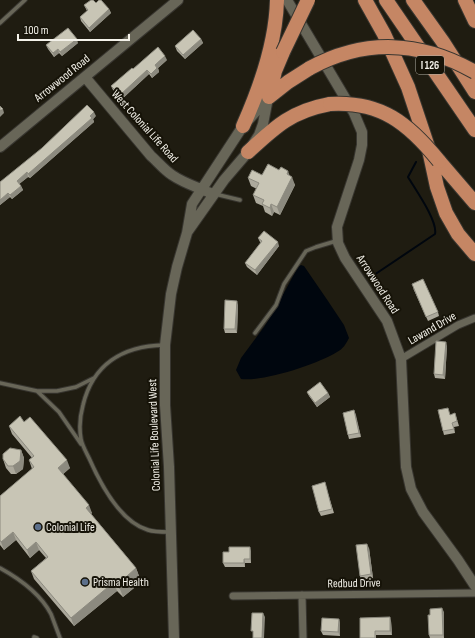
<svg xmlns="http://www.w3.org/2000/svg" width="475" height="638" font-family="'Sofia Sans Condensed',sans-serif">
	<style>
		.water { fill: #00060e }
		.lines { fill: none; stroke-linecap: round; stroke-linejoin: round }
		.stream { stroke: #00060e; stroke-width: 2 }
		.lane-casing { stroke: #383630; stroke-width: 5.5 }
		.street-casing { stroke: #383630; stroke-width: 9 }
		.secondary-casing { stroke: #383630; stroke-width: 12 }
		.highway-casing { stroke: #383630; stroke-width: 16 }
		.lane { stroke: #686658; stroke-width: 3.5 }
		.street { stroke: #686658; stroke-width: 7 }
		.secondary { stroke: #686658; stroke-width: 10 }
		.highway { stroke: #c58664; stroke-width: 14 }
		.highway-bridge-casing { stroke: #383630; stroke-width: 16; stroke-linecap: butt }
		.highway-bridge { stroke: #c58664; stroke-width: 14 }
		.wall { fill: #aca99c }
		.shaded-wall { fill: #8c8a7f }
		.building { fill: #c8c5b5; stroke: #8c8a7f }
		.service-dot { fill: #5c6f8a; stroke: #161308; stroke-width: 1.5 }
		.labels { text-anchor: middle; stroke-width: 4; stroke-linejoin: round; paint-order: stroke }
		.shield { fill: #161308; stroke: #b1afa6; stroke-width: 1 }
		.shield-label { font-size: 11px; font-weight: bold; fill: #f4f2ea }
		.street-label { font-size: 12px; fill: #f4f2ea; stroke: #161308 }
		.poi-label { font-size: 12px; fill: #f4f2ea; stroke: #161308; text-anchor: start }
	</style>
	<rect width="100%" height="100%" fill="#1f1c11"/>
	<!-- water -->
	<path class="water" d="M301,265L304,266L328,301L344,325L349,338C346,344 343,349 337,352C318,364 263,382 241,379L236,370L241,358L264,327L273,313L298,267Z"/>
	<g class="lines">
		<!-- stream -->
		<path class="stream" d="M371,277L435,234C438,221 415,189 408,177L416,162"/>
		<!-- lane casing -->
		<g class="lane-casing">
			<path id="lane" d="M0,23L25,0
				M215,194L240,200
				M255,333L276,305L284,284L306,251L316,247L336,241
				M164,345C123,346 93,364 83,405C80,416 79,428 81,439C82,445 86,452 89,458C100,483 120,522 148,530C154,532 162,532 169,532
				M0,383L37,391L59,412L81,444
				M37,391H57L76,387L94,378
				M0,568C20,579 40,593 51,614C54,622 57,630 60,638
				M34,637L37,638"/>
		</g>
		<!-- street casing -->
		<g class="street-casing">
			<path id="street" d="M401,359L458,325L475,318
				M302,595L303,638
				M233,596L475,593"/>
		</g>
		<!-- secondary casing -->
		<g class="secondary-casing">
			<path id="secondary" d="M287,0L354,113L362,132V145L359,160L337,227L338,243L345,258L387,321L401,359L406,467L411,489L423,512L458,560L475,586
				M85,77L151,156C158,162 164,170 172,175C185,184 200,188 213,194
				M0,147L178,0
				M188,231L224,180L248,152L259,135L263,124L268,98
				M174,638L169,467L165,405V345L171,294L177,267L187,233L192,204L243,126L269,97"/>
		</g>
		<!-- highway casing -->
		<g class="highway-casing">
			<path id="highway" d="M365,0L384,34L408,87L429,150L437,187L446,213L458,234L475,254
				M386,0L475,130
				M413,0L443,42L475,92
				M465,0L475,21
				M269,97L288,82L310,68
				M269,97L275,71L283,52
				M243,126C260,88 276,42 277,0
				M248,152C276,126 292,111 330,104
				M439,161L475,203"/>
		</g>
		<!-- lane -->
		<use href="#lane" class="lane"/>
		<!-- street -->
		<use href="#street" class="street"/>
		<!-- secondary -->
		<use href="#secondary" class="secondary"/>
		<!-- highway -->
		<use href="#highway" class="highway"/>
		<!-- highway-bridge casing -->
		<g class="highway-bridge-casing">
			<path id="highway-bridge" d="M283,52L308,0
				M310,68C365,38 421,41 475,72
				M330,104C381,101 408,123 439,161"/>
		</g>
		<!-- highway-bridge -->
		<use href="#highway-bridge" class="highway-bridge"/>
	</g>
	<!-- wall -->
	<path class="wall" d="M96,3L109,9L111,13L90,32L81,21L80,17L87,11L84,5Z
		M201,39L203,43L185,59L177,51L175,46Z
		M78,43L62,56L59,53L54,57L48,49L46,45Z
		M167,60L158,68L159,72L152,78L149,74L121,100L113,90L111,86L133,69Z
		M96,116L93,119L94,122L30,178L28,177L19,184L21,186L23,190L12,199L10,197L0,205V182Z
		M262,175L290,176L295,185L280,215L274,212L272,216L265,212L263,206L256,203L253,195L257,189L251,186L248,178Z
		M258,238L279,246L257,275L247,267L245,263L261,243L260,242Z
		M413,288L438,312L439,316L428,321Z
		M238,305L237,333H225L224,329Z
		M447,346L445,379L435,378L434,374Z
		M307,392L328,393L330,397L317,407L309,396Z
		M354,410L361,437L349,439L348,435Z
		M455,413L459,426L454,427L455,433L444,435L443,431L451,415Z
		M24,422L70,468L63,474L92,513L91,514L136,568L139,576L132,583L134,588L123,597L117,591L74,626L34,579L31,571L46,558L39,550L30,558L16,540L4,550L0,545V496L32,469L29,460L32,458L12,434L9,426Z
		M21,450L24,458L23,469L16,474H11L6,468L3,459Z
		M326,487L334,513L321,516L319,512Z
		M369,548L373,578L361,580L360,576Z
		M251,551V563H245V567H225L223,563Z
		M444,612V638H430L429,635Z
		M339,619L340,624V636L323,635L321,631Z
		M391,621L392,635H376V638H360Z"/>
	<!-- shaded-wall -->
	<path class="shaded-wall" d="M109,9L111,13L90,32L89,28Z
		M77,39L78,43L62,56L60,52Z
		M201,39L203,43L185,59L183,55Z
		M58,49L59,53L54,57L53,53Z
		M165,56L167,60L158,68L159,72L152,78L151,74L155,65Z
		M147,70L149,74L121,100L120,95Z
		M3,109L4,113L0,117V111Z
		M94,112L96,116L93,119L94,122L30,178L28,174Z
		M288,171L291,179L292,177L295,185L280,215L277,207L287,174Z
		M27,172L28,177L18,185L17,181Z
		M21,186L23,190L12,199L10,195Z
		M8,193L10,197L0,205V200Z
		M271,204L274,212L272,216L270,208Z
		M278,242L279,246L257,275L255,270Z
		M237,301L238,305L237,333L235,329Z
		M446,342L447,346L445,379L443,375Z
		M328,393L330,397L317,407L315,403Z
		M354,410L356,415L361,437L359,433Z
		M21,450L24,458L23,469L16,474L13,466Z
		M67,460L70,468L61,476L58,468Z
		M89,505L92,513L88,516L86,508Z
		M13,532L16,540L4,550L1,542Z
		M36,542L39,550L30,558L27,550Z
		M367,544L369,548L373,578L371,574Z
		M250,547L251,551V563L250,559Z
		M244,559L245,563V567L244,563Z
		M136,568L139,576L132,583L134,588L123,597L120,589L127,576Z
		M114,582L117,591L74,626L71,618Z
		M442,608L444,612V638L443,635Z
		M263,613L265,617L264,638H262Z
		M390,617L391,621L392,635L390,631Z
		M339,619L340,624V636L338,632Z"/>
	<!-- building -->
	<path class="building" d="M91,0H93L96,3L99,0H101L109,9L89,28L80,17L88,10L84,5Z
		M68,28L77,39L60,52L58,49L53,53L46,45Z
		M193,30L201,39L183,55L175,46Z
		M158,47L165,56L155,65L157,68L151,74L147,70L120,95L111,86L132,68L133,69Z
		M87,105L94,112L90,116L92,118L28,174L27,172L17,181L21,186L10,195L8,193L0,200V182L42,148Z
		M0,106L3,109L0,111Z
		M268,164L279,170L281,167L288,171L287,174L292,177L277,207L271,204L270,208L262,204L264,200L253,195L259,183L248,178L252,170L262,175Z
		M264,231L278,242L255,270L245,263L262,241L258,238Z
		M423,279L438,312L426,317L412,284Z
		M225,300L237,301L235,329H224Z
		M436,341L446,342L443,375L434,374Z
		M320,382L328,393L315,403L307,392Z
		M448,408L450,415L455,413L457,421L452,423L454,429L443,431L438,410Z
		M354,410L359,433L348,435L343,413Z
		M20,416L24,422L30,417L67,460L58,468L89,505L86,508L136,568L127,576L131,580L120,589L114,582L71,618L31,571L48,557L36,542L27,550L13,532L1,542L0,540V496L34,467L29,460L34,456L9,426Z
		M10,448L21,450L20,461L13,466H8L3,459V454Z
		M325,482L332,509L319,512L312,486Z
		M367,544L371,574L360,576L356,545Z
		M229,547H250V559H244V563H223V552H229Z
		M442,608L443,635H429L428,615H430V609Z
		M252,613H263L262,638H264H253V631H251Z
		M390,617V631H375V638H360V618Z
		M322,618L339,619L338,632L321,631Z"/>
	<!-- markers -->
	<g class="service-dot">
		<circle cx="38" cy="527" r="4"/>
		<circle cx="85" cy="582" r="4"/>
	</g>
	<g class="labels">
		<!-- shield labels -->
		<rect class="shield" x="416" y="56" width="28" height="18" rx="3"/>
		<g class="shield-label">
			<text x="430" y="69">I 126</text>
		</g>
		<!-- street labels -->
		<g class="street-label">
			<text transform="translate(62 78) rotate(-39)" y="4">Arrowwood Road</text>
			<text transform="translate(145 126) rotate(48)" y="4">West Colonial Life Road</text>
			<text transform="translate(378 284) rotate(57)" y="4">Arrowwood Road</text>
			<text transform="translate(432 328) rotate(-30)" y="4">Lawand Drive</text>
			<text transform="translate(154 435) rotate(-92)" y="4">Colonial Life Boulevard West</text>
			<text transform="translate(354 583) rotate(-1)" y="4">Redbud Drive</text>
		</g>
		<!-- poi labels -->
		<g class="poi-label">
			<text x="46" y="531">Colonial Life</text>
			<text x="93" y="586">Prisma Health</text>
		</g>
	</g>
	<!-- scale -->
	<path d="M18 34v6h111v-6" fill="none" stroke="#f4f2ea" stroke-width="2"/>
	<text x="24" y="34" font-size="12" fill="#f4f2ea" stroke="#161308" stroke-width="3" paint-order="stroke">100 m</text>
</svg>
